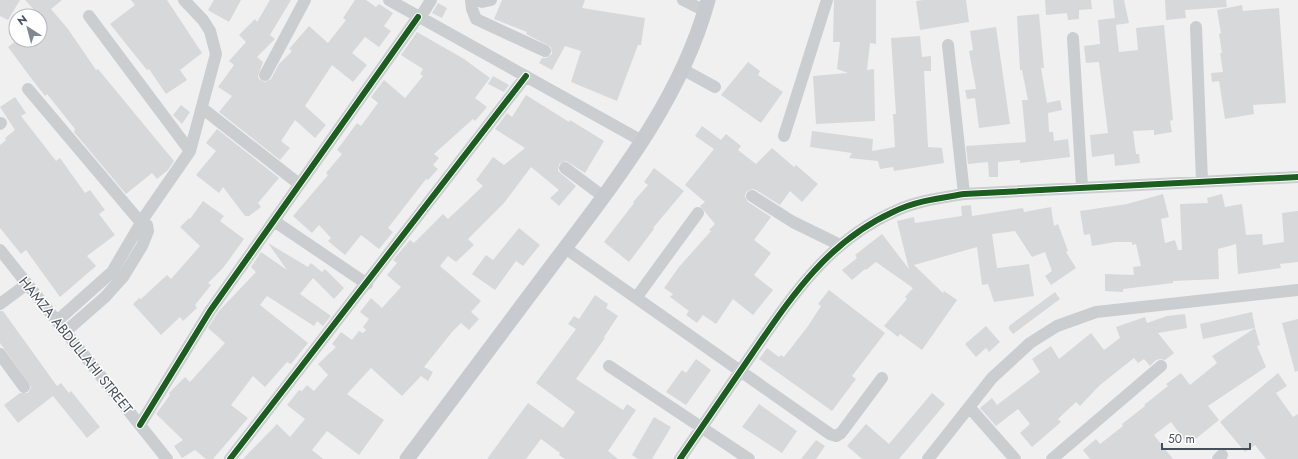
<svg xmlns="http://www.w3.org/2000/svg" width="1298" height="459" font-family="Jost,sans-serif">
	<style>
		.building { fill: #d7d8da }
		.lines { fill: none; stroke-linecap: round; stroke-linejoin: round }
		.minor { stroke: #cbced1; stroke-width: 12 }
		.major { stroke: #c7cace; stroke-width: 15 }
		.cycleway-casing { stroke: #fff; stroke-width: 8 }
		.cycleway { stroke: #1b5e20; stroke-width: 6 }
		.labels { text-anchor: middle; stroke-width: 3; stroke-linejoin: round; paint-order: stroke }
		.street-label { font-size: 14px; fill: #46505d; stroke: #fff }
	</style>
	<rect width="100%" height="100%" fill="#f0f0f0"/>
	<!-- building -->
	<path class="building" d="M0,0H20L8,20L0,16Z
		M25,0H62L51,9L68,29L96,70L98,69L174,161L168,170L157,179L152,173L126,194L74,132L75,129L47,94L45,96L31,78L8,47L17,40H40V28L46,23Z
		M131,0H167L202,53L180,70L187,80L166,94L149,69L147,70L110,24L135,5Z
		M214,0H241L229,22L208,10Z
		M270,0H291L270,35L275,39L257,57L263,62L258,76L259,79L265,82L271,79L279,64L292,51L289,49L309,26L328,43L346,20L343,18L355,0H366L376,7L379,4L393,13L384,26L391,31L379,47L365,37L352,53L367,65L353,82L332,65L305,106L326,125L315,138L295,120L281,141L290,148L280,160L219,112L232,96L218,87L234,65L229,61L246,42L239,35L255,19L257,22Z
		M502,0H585L582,8L645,18L641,45H638L617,101L571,82L581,51L565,46L552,70L539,63L542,58H546L552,54L551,47L526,34L527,32L494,19Z
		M834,0H876V44L870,43L867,70L874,69L875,121L816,124L813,76L848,73L837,69L840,42H833Z
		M924,0H966L969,22L920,30L916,1Z
		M1045,0H1091L1092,9L1079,10V19L1068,20L1067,13L1046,15Z
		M1113,0H1124L1129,23L1116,25L1119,52L1138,50L1136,28L1164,25L1173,120L1170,121L1172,132L1154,135V130L1133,131L1136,154H1139L1140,163L1115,166L1114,154L1092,157L1090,135L1108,133L1099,62L1086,63L1084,46L1100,44L1098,20L1115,18Z
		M1165,0H1226L1227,7L1185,10L1186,18L1166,20Z
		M438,3L447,8L442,18L432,13Z
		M1242,5L1243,11L1279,8L1286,103L1253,105L1254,114L1225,119L1219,81L1212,82L1211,73L1223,72L1220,53H1222L1219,34L1221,33L1217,10Z
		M1039,14L1044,68H1041L1047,103L1060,100L1062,110L1048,113L1049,132H1053L1054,141L1068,139L1070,157L1020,163V160L998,162V177H989L988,162L968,164L966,146L1026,142L1022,100H1028L1022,70H1020L1017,16Z
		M996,27L1010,124L979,128L975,98L967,99L965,90L976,89L969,51L973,50L970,31Z
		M417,32L464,59L490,78L475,98L487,107L475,121L473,119L434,154L439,158L433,165L438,169L428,180L426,179L388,228L393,232L379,249L361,235L345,255L328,241L331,238L319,225L312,233L293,216L328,175L326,173L342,154L337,150L357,123L361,126L378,103L371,97L384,80L405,98L423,76L420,74L423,69L401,55Z
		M920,36L922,57L931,56V71H924L928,147L942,148L944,163L894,171L893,167L880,169L878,161L849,158L852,153L810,147L812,131L873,139L872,151L895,147L893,114H896L891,38Z
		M748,62L760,71L758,75L783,92L761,123L721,95Z
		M493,76L509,85L504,92L488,84Z
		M526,95L569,122L570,120L604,141L585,173L566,161L559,164L558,171L576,186L559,206L550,198L559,190L531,167L504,203L468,239L474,245L456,262L448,256L440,266L481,301L471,312L479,319L469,330L461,323L452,332L424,367L433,372L428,381L421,376L402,396L371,368L347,394L384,420L359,455L327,431L312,450L323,459H243L277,424L290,437L305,419L287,405L299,390L302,391L307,385L314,391L328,375L318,364L336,347L332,344L341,332L352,340L359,331L363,333L366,330L363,327L369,319L360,312L371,298L382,308L401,287L387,275L397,263L393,260L410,240L414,243L443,214L448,219L483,186L476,180L493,157L504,165L525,148L495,129L507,113L512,117Z
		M15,97L26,113L21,116L56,161L60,158L85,193L90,190L105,210L99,214L115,235L87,256L96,266L60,297L26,250L21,254L0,228V145L6,140L5,138L15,130L0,107Z
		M181,105L190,112L182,124L173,115Z
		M702,126L721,140L726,134L741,146L738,150L756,164L772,148L794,167L796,165L818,184L802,202L790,191L780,205L756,190L752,189L746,192L745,196L748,202L771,217L754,240L771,253L754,275L773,290L753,315L733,299L716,324L703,315L697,323L686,315L689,311L670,297L673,294L664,288L679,267L711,231L709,230L715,224L700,206L705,202L685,185L714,149L695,136Z
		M217,129L279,178L258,203L261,207L249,216H245L223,187L219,193L196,175L216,151L206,143Z
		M654,168L684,191L653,228L654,229L629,262L604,242L634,203L633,202L648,185L644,182Z
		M1163,194L1169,217L1161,219L1165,243L1175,240L1178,250H1182L1180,204L1208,203L1207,198L1222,194L1225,207L1242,204L1246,235L1262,234L1263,245L1284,242L1282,213L1298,211V262L1280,264L1281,268L1238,274L1236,244L1218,249L1219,279L1173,281V283L1123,289V292L1105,291V274L1134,275L1133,267L1141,266L1136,244L1132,245V242H1115L1092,246L1090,234L1084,235L1080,211L1127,204Z
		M203,201L224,216L220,221L244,239L223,268L208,283L211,285L195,305L197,308L183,321L180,317L161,335L133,304L139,298L141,299L167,275L171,279L200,246L180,227L189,218L190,219Z
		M971,205L972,216L1023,208L1024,212L1051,207L1054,226L1058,224L1068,251L1066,252L1076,268L1051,285L1045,276L1052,271L1045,252L1032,257L1015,231L992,234L997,268L1029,264L1034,296L994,302L988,284L982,285L977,247L914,265L943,293L944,291L957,300L922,350L900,334L898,337L884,326L907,299L905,297L913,288L876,262L866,270L865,269L852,280L842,270L857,258L855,255L882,234L909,269L897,221L914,217L915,223L962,216L961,206Z
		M519,228L540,245L523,266L516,261L495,290L472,274L486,255L493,260Z
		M268,243L308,267L311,263L322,272L325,269L344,288L334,299L313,278L300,294L331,316L323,326L317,321L314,326L267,296L260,305L308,343L291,364L287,362L265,387L253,376L231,405L248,418L213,459H206L195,450L182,458L174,446L183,440L156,414L170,395L169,393L185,377L190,382L225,343L208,328L218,312L256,272L251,267L261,252L287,270Z
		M829,290L885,333L852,376L856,379L832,411L759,359L767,348L779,357L781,355L784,357L808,326L821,306L818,304Z
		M1055,292L1060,299L1013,334L1009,329V326Z
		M595,295L608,304L606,308L618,316L604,337L605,338L576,379L623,410L627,404L636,410L608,451L618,459H565L559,455L560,453L541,439L526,459H487L528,403L563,428L575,412L536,383L576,329L568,324L574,316L579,319Z
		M0,311H3L57,386L61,383L69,393L71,391L100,427L87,438L53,396L18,423L4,405L20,393H28L31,387L0,343Z
		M1252,312L1255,328L1203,339L1200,324Z
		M1185,314L1187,328L1158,333L1174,353L1165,360L1160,359L1156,360L1150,366L1144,359L1138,363L1134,358L1100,385L1080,406L1076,402L1058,419L1061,422L1032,447L1020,433L1030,424L1018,409L996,426L980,408L992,398L997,405L1040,372L1032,359L1051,346L1059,359L1091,333L1104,350L1120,338L1116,327L1145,317L1147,323L1167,316Z
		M1298,319V371L1295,372L1282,323Z
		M986,326L1000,342L989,352L986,348L976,357L965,344Z
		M1255,328L1260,345L1257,346L1266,367L1208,406L1219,420L1188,445L1171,422L1154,435L1173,459H1090L1083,450L1096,439L1100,444L1123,426L1122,424L1145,406L1144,405L1168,386L1166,384L1181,373L1190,385L1217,363L1212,356Z
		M696,359L711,370L686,405L666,392L682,370L686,373Z
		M1278,373L1287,386L1276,393L1293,417L1298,414V459H1266L1255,445L1245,452L1220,422Z
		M932,393L945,404L899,459H862L847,446L866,424L889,444Z
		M759,404L797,431L782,453L742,427Z
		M654,417L671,427L652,459H638L632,455Z
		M816,440L825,446L816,459H801Z"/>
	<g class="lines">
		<!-- minor -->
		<path class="minor" d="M389,0L642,141
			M471,0L472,9L476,19L545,51
			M477,0L482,2L491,0
			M683,0L705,11
			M89,16L190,151
			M420,18L431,0
			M1196,27L1202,181
			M1073,38L1082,187
			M948,45L964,194
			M682,69L715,87
			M265,75L305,0
			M28,89L148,231
			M202,108L299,184
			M0,124L1,123
			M784,136L827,0
			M565,168L604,197
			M752,196L793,222L840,245
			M274,221L367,284
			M565,248L830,434L836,436L841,433L882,378
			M0,250L167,459
			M636,298L698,213
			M0,304L27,284
			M57,321L112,272L145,216L190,151L216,54L210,31L203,20L184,0
			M65,332L105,297L123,277L142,246L148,231L147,225
			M0,354L24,387
			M609,366L749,459
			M970,408L1015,459
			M140,425L210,311L418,17
			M230,459L526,76
			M680,459C704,424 728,389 752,354C792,296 827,242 893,212C915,201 940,198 964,194L1298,177
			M928,459L992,378L1030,343L1057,326L1096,312L1298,290
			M1052,459L1161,366
			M1218,459L1222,455"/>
		<!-- major -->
		<path class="major" d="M407,459C457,393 506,326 556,260C617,179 681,99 708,0"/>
		<!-- cycleway casing -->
		<g class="cycleway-casing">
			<path id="cycleway" d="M140,425L210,311L418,17
				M230,459L526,76
				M680,459C704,424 728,389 752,354C792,296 827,242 893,212C915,201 940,198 964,194L1298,177"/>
		</g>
		<!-- cycleway -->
		<use href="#cycleway" class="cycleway"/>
	</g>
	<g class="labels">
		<!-- street labels -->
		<g class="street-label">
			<text transform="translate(76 345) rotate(51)" y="5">HAMZA ABDULLAHI STREET</text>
		</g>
	</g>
	<!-- north arrow -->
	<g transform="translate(28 28) rotate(324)"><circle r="19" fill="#ffffff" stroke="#b5b9be"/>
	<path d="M0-3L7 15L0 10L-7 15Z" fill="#828890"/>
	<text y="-6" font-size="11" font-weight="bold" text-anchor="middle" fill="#46505d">N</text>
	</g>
	<!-- scale -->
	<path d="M1162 443v6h88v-6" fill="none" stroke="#46505d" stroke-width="2"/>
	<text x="1168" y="443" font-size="12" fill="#46505d" stroke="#ffffff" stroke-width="3" paint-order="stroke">50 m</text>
</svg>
